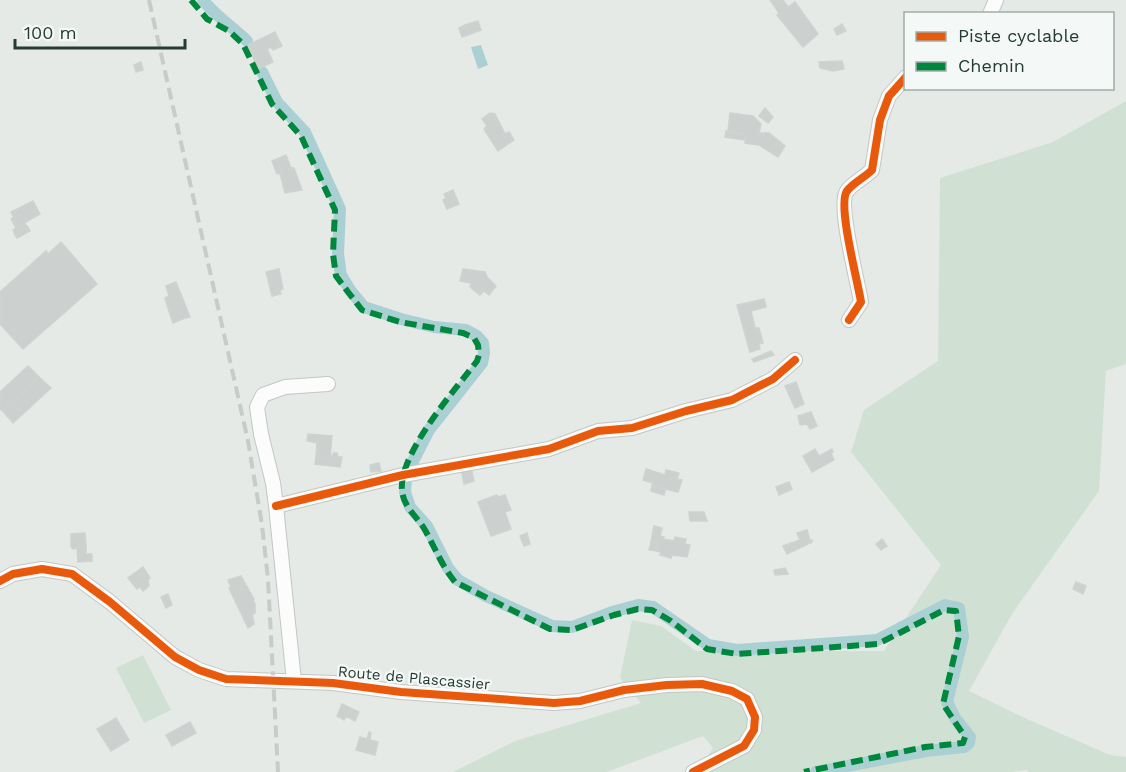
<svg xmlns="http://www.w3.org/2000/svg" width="1126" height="772" font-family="'Work Sans',sans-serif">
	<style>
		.green { fill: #d0e1d4 }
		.water { fill: #abd0d3 }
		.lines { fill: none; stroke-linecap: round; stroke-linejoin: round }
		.canal { stroke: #abd0d3; stroke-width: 12 }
		.building { fill: #ccd1cf; stroke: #ced3d0; stroke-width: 1.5 }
		.minor-casing { stroke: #c2c7c4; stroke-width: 16 }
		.minor { stroke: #fbfcfb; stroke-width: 14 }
		.rail { stroke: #c7cbc9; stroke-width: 4; stroke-dasharray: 12 6; stroke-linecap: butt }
		.quiet { stroke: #00873e; stroke-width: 6; stroke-dasharray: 12 6; stroke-linecap: butt }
		.cycleway-casing { stroke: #f4f8f6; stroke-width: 11 }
		.cycleway { stroke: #e8590c; stroke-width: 8 }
		.labels { text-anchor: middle; stroke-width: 4.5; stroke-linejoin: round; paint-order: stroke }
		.street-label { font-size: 15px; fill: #253b33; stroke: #f4f8f6 }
	</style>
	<rect width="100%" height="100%" fill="#e5eae7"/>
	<!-- green -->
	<path class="green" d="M1126,101V364L1106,371L1099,491L1012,614L969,691L1027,719L1110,755L1126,757V772H1028L1027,770L1011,772H697L713,748L703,736L607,772H453L515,741L641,703L620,678L632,620L661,626L696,651H884L941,565L851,452L864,410L938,361L940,178L1053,142Z
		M143,655L171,710L144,723L116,668Z"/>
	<!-- water -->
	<path class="water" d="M481,45L488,65L478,69L471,47Z"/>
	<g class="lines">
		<!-- canal -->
		<path class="canal" d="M203,0C215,16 233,27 247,41
			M262,72L277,102L305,132L340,209L338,254L341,275L350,290L364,307L401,319L434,327L466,330L477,336L483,343L484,353L482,363L429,430L407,473
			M406,477L405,492L410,507L427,526L448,568L458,580L486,596L552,626L572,627L612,612L638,605L653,607L708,645L737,650L877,640L945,605L959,608L963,637L947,702L955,718L970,737L969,743L964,747L926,751L816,772"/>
	</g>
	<!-- building -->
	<path class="building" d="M770,0H783L788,7L795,2L818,34L803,47L777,15L779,13Z
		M478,21L481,30L470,34L465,25Z
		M842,24L846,31L837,35L834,29Z
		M465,25L470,34L462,37L459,28Z
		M275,32L282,46L273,50L271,47L267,49L273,62L258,69L248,45Z
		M842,61L844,69L833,71L820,68L819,62Z
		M141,62L143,70L136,72L134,65Z
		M765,108L773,117L768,123L759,116Z
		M490,113L495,114L505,134L509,132L514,140L498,151L484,129L487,126L482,119Z
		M730,113L753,116L761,124L759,133H769L785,146L778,157L759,145L745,143L746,135L728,131Z
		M726,131L746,135L745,140L725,137Z
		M286,155L291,168H294L302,190L285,193L280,173H282L277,159Z
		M277,159L282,173L277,174L272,161Z
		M453,190L459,204L447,209L443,200L446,198L444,194Z
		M33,201L40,214L24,223L28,227L15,235L13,230L16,228L11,219L14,217L11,212Z
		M28,227L30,231L17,238L15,235Z
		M61,242L97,284L23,349L0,324V292L46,251L48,254Z
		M279,269L283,289L280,290L281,294L272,296L266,272Z
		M463,269L485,272L487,277L496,286L489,295L484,291L480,295L470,287L471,283L460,281Z
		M176,282L190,317L185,318L176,310L169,311L165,298L169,296L166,286Z
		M764,299L766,307L751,311L755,328H759L763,343L759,344L760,349L750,352L737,305Z
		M176,310L185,318L173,323L169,311Z
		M771,351L774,355L754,362L752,359Z
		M28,366L39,377L3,411L0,409V392Z
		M39,377L51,388L13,423L3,411Z
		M796,382L804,404L795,408L785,386Z
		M811,412L817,426L810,429L807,424L800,425L798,416Z
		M308,434L332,436L330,458L316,457L317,443L307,441Z
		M815,449L819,456L832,449L833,452L831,453L834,460L812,472L803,456Z
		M334,453H337L338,457H342L340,467L315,464L316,457L330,458Z
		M379,463L381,471L371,472L370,465Z
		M471,467L474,481L464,484L461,469Z
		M646,469L665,475L666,470L679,473L677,479L682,480L678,492L652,486L653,483L643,480Z
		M789,482L792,489L779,495L776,487Z
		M652,486L665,490L664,495L651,491Z
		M497,495L498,497L505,495L511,510L505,512L511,529L491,536L478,502Z
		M689,512H704L707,521H690Z
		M654,526L662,528L660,536L664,537L663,539L674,541L675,537L686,539L685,544L690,545L687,557L672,555L671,558L660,555L661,552L656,551L657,543L651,542Z
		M807,530L810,541L812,540V542L787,554L783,546L800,540L797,533Z
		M85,533L86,546L73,549L71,547V534Z
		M527,533L530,544L524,546L520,536Z
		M882,539L887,546L881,550L876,544Z
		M651,542L657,543L656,551L649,550Z
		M86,546V554H92V561L78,562L77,547Z
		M143,567L150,578L148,580L149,586L143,591L140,587L137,589L128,578Z
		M785,568L788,574L775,575L774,570Z
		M241,576L254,599L253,600L255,604V613L252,615L254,624L248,628L229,588L231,587L228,580Z
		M1076,582L1086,586L1083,594L1073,589Z
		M168,594L172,605L166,608L161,597Z
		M342,704L359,712L355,721L346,716L344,720L337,716Z
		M116,718L129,740L111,751L97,729Z
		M190,722L196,733L172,746L166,735Z
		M369,732L371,733L370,740L378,742L375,755L356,750L360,737L367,739Z"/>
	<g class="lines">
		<!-- minor casing -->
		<g class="minor-casing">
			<path id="minor" d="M990,14L996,0
				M849,320L861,302C858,282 837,204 847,191C853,183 864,178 872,170L880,120L889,96L906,77
				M276,506L403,475L549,449L598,431L632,428L686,411L732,400L773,379L795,360
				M0,581L13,574L42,569L72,574L110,602L175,657L199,670L226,679L333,683L401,692L554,703L580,701L624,690L667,685L702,684L732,691L747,699L755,717L754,730L744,746L693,772
				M294,681L276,506L273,483L261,434L257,407L263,395L285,387L328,384"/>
		</g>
		<!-- minor -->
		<use href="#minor" class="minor"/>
		<!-- rail -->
		<path class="rail" d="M149,0L248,441L262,525L268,579L278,772"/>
		<!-- quiet -->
		<path class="quiet" d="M191,0L207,19L229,31L243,44L272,104L301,136L335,210L333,254L336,276L348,292L362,310L400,322L463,333L474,338L478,345L479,355L477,361C455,390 398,454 402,491C404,508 417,516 425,530C435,548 442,566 455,582L550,629L572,630L614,615L638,609L652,610L671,621L707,649L737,654L878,644L944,610L956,611L959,636L943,704L965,737L963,743L925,747L804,772"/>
		<!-- cycleway casing -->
		<g class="cycleway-casing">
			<path id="cycleway" d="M849,320L861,302C858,282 837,204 847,191C853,183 864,178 872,170L880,120L889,96L906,77
				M276,506L403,475L549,449L598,431L632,428L686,411L732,400L773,379L795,360
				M0,581L13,574L42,569L72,574L110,602L175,657L199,670L226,679L333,683L401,692L554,703L580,701L624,690L667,685L702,684L732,691L747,699L755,717L754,730L744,746L693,772"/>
		</g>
		<!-- cycleway -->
		<use href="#cycleway" class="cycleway"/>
	</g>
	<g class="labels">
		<!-- street labels -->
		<g class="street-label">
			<text transform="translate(414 678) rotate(5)" y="5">Route de Plascassier</text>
		</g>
	</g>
	<!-- legend -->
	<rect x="904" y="12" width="210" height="78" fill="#f4f8f6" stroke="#a1aca8" stroke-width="1.5"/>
	<rect x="916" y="32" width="30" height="9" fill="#e8590c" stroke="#a1aca8" stroke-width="1.5"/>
	<text x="958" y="42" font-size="18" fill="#253b33">Piste cyclable</text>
	<rect x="916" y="62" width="30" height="9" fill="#00873e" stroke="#a1aca8" stroke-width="1.5"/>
	<text x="958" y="72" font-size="18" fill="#253b33">Chemin</text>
	<!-- scale -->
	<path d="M15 39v9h170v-9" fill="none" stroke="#253b33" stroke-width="3"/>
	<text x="24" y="39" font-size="18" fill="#253b33" stroke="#f4f8f6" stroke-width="4.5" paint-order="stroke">100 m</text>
</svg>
